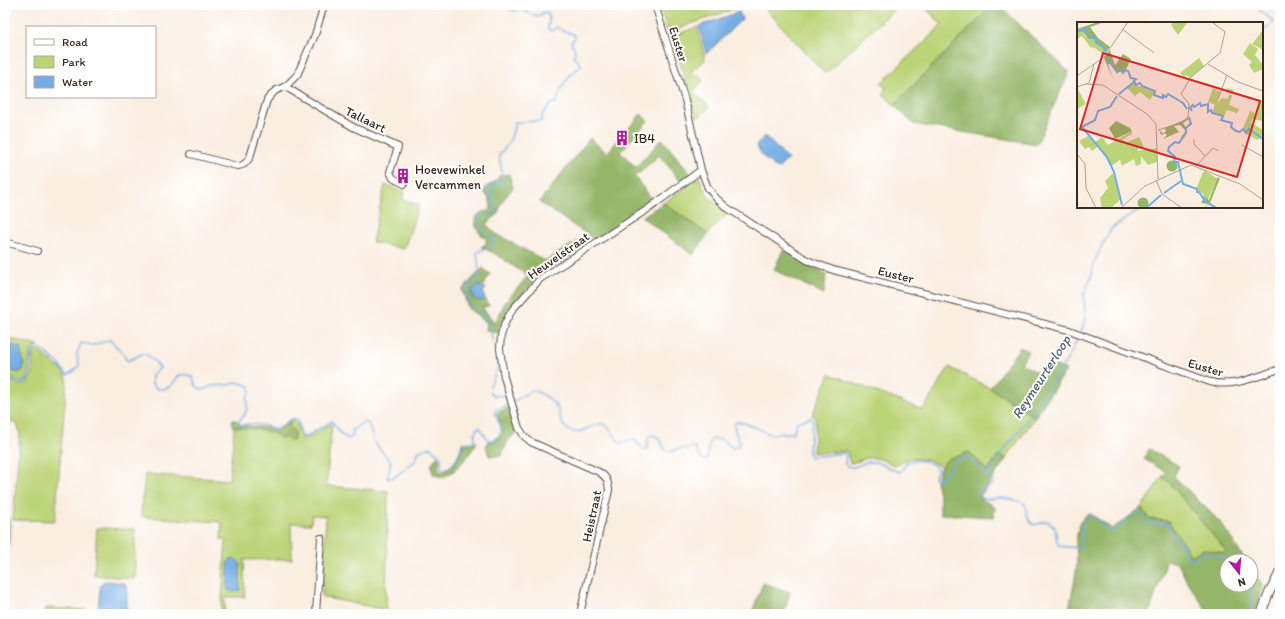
<svg xmlns="http://www.w3.org/2000/svg" width="1285" height="619" font-family="Itim,sans-serif">
	<style>
		.green { fill: #bbd478; stroke: #7b7f4b }
		.forest { fill: #94b668; stroke: #687043 }
		.water { fill: #74ade4; stroke: #586c81 }
		.lines { fill: none; stroke-linecap: round; stroke-linejoin: round }
		.stream { stroke: #74ade4; stroke-width: 1.5 }
		.street-casing { stroke: #58473b; stroke-width: 8 }
		.secondary-casing { stroke: #58473b; stroke-width: 10 }
		.street { stroke: #fff; stroke-width: 6 }
		.secondary { stroke: #fff; stroke-width: 8 }
		.labels { text-anchor: middle; stroke-width: 4; stroke-linejoin: round; paint-order: stroke }
		.street-label { font-size: 13px; fill: #3b2a1e; stroke: #fff }
		.poi-label { font-size: 13px; fill: #3b2a1e; stroke: #fff; text-anchor: start }
		.water-label { font-size: 14px; font-style: italic; fill: #525e6d; stroke: #fff }
		.inset-river { fill: none; stroke: #74ade4; stroke-width: 2 }
		.inset-road { fill: none; stroke: #aea093; stroke-width: 1 }
		.view { fill: #d62828; fill-opacity: 0.15; stroke: #d62828; stroke-width: 2 }
		.inset-edge { fill: none; stroke: #3b2a1e; stroke-width: 2 }
	</style>
	<rect width="100%" height="100%" fill="#fff"/>
	<filter id="ink" filterUnits="userSpaceOnUse"><feTurbulence type="fractalNoise" baseFrequency=".025" numOctaves="2"/><feDisplacementMap in="SourceGraphic" scale="8" xChannelSelector="R" yChannelSelector="G"/><feConvolveMatrix kernelMatrix="1 2 1 2 8 2 1 2 1" color-interpolation-filters="sRGB"/></filter>
	<filter id="wash" filterUnits="userSpaceOnUse"><feTurbulence type="fractalNoise" baseFrequency=".012" numOctaves="4" result="noise"/><feDisplacementMap in="SourceGraphic" scale="16" xChannelSelector="R" yChannelSelector="G"/><feGaussianBlur stdDeviation="0.9" result="paint"/><feColorMatrix in="noise" values="0 0 0 0 0 0 0 0 0 0 0 0 0 0 0 0 0 1.4 0 .05"/><feComposite in="paint" operator="in"/></filter>
	<g filter="url(#wash)">
		<rect width="100%" height="100%" fill="#faeee1"/>
		<!-- green -->
		<path class="green" d="M659,5H745L668,32Z
			M769,5H899L825,74L764,7Z
			M923,5H993L894,105L882,93L886,89L881,83L942,25Z
			M697,27L705,60L690,73L693,77L697,74L703,81L693,91L709,107L700,116L696,117L672,36Z
			M699,177C707,197 712,202 729,213L711,229L708,234L663,203Z
			M385,185L405,192L402,199L419,205L404,249L372,242Z
			M5,337L39,346C26,346 31,360 29,369C28,373 27,377 25,381L21,383L16,381L5,373Z
			M36,349L62,370L67,378L55,521L13,520L20,433L17,424L13,422L5,421V376L19,385L26,384L29,381L32,372L33,353Z
			M949,367L990,388L1035,417L1006,459L999,455L987,471L969,452L956,457L949,458L941,467L929,460L910,458L895,466C887,461 878,457 869,458C863,458 857,463 850,463L847,451L813,453L816,418L812,415L830,374L923,410Z
			M294,420L297,423L301,439C313,438 320,428 332,424L326,486L388,491L386,610L322,597L326,516L312,515L311,524L291,523L292,559L244,560L245,597H225V614H221L226,540L221,539L222,522L143,517L141,515L145,474L229,480L234,431L233,426L267,431L285,437H293L289,426L290,421Z
			M1162,477L1169,482L1226,551L1223,553L1204,549L1191,556L1183,543L1150,520L1141,508Z
			M5,513L9,518L10,525L5,586Z
			M97,528L135,529V579L94,575Z
			M46,608L91,610V614H45Z"/>
		<!-- forest -->
		<path class="forest" d="M993,5H999L1069,72L1037,144L913,124L894,105Z
			M641,114L648,121L620,152L636,167L662,139L691,175L681,182L659,155L641,172L634,175L654,203L595,240L539,202L590,138L607,153Z
			M509,174L513,188L503,200L497,215L486,224L495,233L545,261L585,237L590,242L535,280L516,301L500,326L498,333L486,331L487,323L468,308L462,290L483,268L490,274L483,286H477L481,301L485,298L489,306L482,307L495,323L506,301L528,276L494,253L481,247L486,244V238C478,233 475,227 475,218L480,213L488,211L491,208L490,200L484,192L486,187L495,182L499,176Z
			M663,203L708,234L693,255L642,217Z
			M783,250L826,274L824,294L774,270Z
			M1020,347L1028,351L1021,364L1045,376L1051,364L1066,370L1035,417L990,388Z
			M509,407L517,431L508,441L501,456H489L486,446L487,442C495,442 498,439 503,433C503,425 498,420 497,413Z
			M233,419L237,421L239,425L269,428L276,431L290,421L289,426L294,432V439L290,440L285,437L281,439C268,426 250,431 233,426L232,422Z
			M477,442C468,457 458,471 442,478L433,474L431,467L433,461L438,456L439,460L438,469L441,472C455,468 460,458 463,444H472Z
			M1149,449L1179,466L1174,476L1220,522L1246,561H1227V585H1251V568L1264,587L1254,614H1209L1186,580L1179,564L1167,560L1149,614H1068C1071,597 1076,578 1077,561C1077,556 1076,550 1076,545C1076,536 1080,513 1091,514L1112,529L1141,508L1150,519L1168,521L1183,543L1191,556L1204,549L1223,553L1226,551L1169,482L1162,477L1166,472L1144,459Z
			M969,452L987,471L999,455L1006,459L979,498L995,507L994,517L940,514V499L936,481L941,467L949,458L956,457Z
			M763,583L790,592L784,614H759L752,612Z"/>
		<!-- water -->
		<path class="water" d="M739,12L742,19L706,54L699,26Z
			M765,136L788,159L778,169L764,158L756,145Z
			M477,286L486,288L483,293L485,298L481,301C474,301 471,296 472,289Z
			M5,343L20,348L24,365L23,370L20,372H14L5,365Z
			M230,559H236L240,564V590C236,592 231,593 228,590V563Z
			M108,581L124,583L127,586V607L125,614H100L98,611L100,585L103,582Z"/>
		<g class="lines">
			<!-- stream -->
			<path class="stream" d="M1253,5L1274,22L1262,32
				M1081,333L1085,319L1084,294L1091,278L1094,263L1101,247L1112,228L1144,207
				M5,374C12,379 18,385 27,382C31,370 28,357 35,347H38L57,362L67,375L74,371L79,366L77,354L81,343L93,345L110,340L122,352L127,361L142,354H146L157,364L160,368L152,375V384L157,389C179,392 171,368 192,376L196,386L203,390L212,386L229,385L237,382L250,386V392L247,398V409L245,414L238,422L241,425C251,423 268,424 276,430C282,426 287,420 295,418L299,421L300,433L302,437L307,436L332,421C337,429 340,435 349,439L353,435L352,430L361,424L366,422L369,425L374,442L391,462L387,479L396,476L416,460L418,452L430,447L441,457V469C454,470 460,453 462,443L474,442L476,429L479,427L489,441C508,436 500,426 495,414L496,410L509,404L505,396L502,395L494,396L490,392
				M490,386L498,368L497,352L495,350L487,317L469,305L465,289L470,283L480,279L477,252L493,246V238C484,232 479,227 479,216L488,215L495,210L493,198L487,190L493,186L503,182L499,155C510,144 512,137 515,122L542,121V115L551,104L556,103C561,89 567,74 580,67L581,65L574,57L575,50L571,42L575,38L574,34L563,31L557,27L552,31L548,30L549,20L548,13L545,12L537,17C532,15 526,11 521,10C514,10 514,13 507,8V5
				M514,401L532,390C542,393 554,400 558,410C560,417 561,425 567,429C578,438 593,423 602,424C611,424 613,438 621,443L634,439L643,449H645L647,448L648,438L651,435C664,436 660,449 669,452C671,452 673,451 675,450C681,448 688,448 695,447L699,456L703,460H706C710,453 706,445 712,439H721L733,448L738,446L740,443C737,436 732,428 736,422L745,423L772,435L778,433H792L794,431L797,422L810,418L813,420L810,440L809,455L810,457L844,453L846,455L845,464C854,472 860,462 869,462C882,461 887,468 899,472L901,471L907,462C917,459 932,460 938,470L934,477L936,479L939,480L960,457L969,458L993,481L992,484L979,492L978,495C984,502 992,498 1000,498C1006,498 1020,501 1025,504C1028,512 1025,520 1034,525L1047,521C1061,528 1053,536 1059,546L1079,548L1081,546C1082,537 1080,519 1091,515L1107,530L1113,532L1118,529L1135,513H1141L1146,523L1168,524L1170,532C1175,536 1177,541 1183,545L1184,553L1188,558H1195L1205,552L1214,556H1224L1227,561
				M987,476C997,457 1011,442 1023,425C1044,397 1064,368 1079,336
				M1227,562L1222,571L1227,578
				M1238,585L1241,587L1248,586L1251,589C1254,599 1251,604 1251,614"/>
		</g>
	</g>
	<g filter="url(#ink)">
		<g class="lines">
			<!-- street casing -->
			<g class="street-casing">
				<path id="street" d="M655,5L685,100L701,170L708,188L716,198L726,207L807,260L833,270L1069,330L1210,382C1234,388 1257,376 1280,369
					M286,86L289,89L353,127L398,147L390,172L393,178L404,184
					M191,154L237,166C244,166 246,163 250,157L267,100L275,91L286,86L297,75L315,35L324,5
					M5,242L37,251
					M316,614L321,538
					M580,614L609,490C608,481 607,477 599,472L531,442L525,437L519,428L504,377L500,349L501,336L505,323L512,310L540,279L648,209L701,170"/>
			</g>
			<!-- secondary casing -->
			<g class="secondary-casing">
				<path id="secondary" d="M1261,614L1269,593L1280,572"/>
			</g>
			<!-- street -->
			<use href="#street" class="street"/>
			<!-- secondary -->
			<use href="#secondary" class="secondary"/>
		</g>
	</g>
	<!-- icons -->
	<defs>
		<g id="building-bare" transform="scale(1.2)"><path d="M-4-6H4V6H1V3H-1V6H-4ZM-2.5-4.3h1.7v1.8h-1.7ZM.8-4.3h1.7v1.8H.8ZM-2.5-1h1.7V.8h-1.7ZM.8-1h1.7V.8H.8Z" fill="#b5179e" stroke="#fff" stroke-width="2.5" paint-order="stroke"/></g>
	</defs>
	<g fill-rule="evenodd">
		<use href="#building-bare" x="622" y="138"/>
		<use href="#building-bare" x="403" y="176"/>
	</g>
	<g class="labels">
		<!-- street labels -->
		<g class="street-label">
			<text transform="translate(679 44) rotate(72)" y="5">Euster</text>
			<text transform="translate(366 119) rotate(26)" y="5">Tallaart</text>
			<text transform="translate(558 255) rotate(-35)" y="5">Heuvelstraat</text>
			<text transform="translate(896 274) rotate(14)" y="5">Euster</text>
			<text transform="translate(1206 367) rotate(16)" y="5">Euster</text>
			<text transform="translate(591 516) rotate(-78)" y="5">Heistraat</text>
		</g>
		<!-- poi labels -->
		<g class="poi-label">
			<text x="634" y="143">IB4</text>
			<text x="415" y="174">Hoevewinkel<tspan x="415" dy="15">Vercammen</tspan></text>
		</g>
		<!-- water labels -->
		<g class="water-label">
			<text transform="translate(1041 377) rotate(-57)" y="5">Reymeurterloop</text>
		</g>
	</g>
	<!-- overview -->
	<g transform="translate(1077 22)">
		<rect width="186" height="186" fill="#faeee1"/>
		<path d="M96,0L110,1L101,13L94,3ZM186,8V28L175,22ZM5,9L8,14L19,17L20,22L26,25L28,33L16,25L14,26L5,14L0,17V11ZM173,21L181,27L178,33L186,43V47L177,51L172,43L175,40L166,32ZM122,36L127,44L113,56L109,53L107,55L103,51ZM57,60L58,63L78,69L73,78L63,70L58,74L49,65ZM0,66L9,82L0,87ZM136,66L143,70L141,80L145,76L151,77L152,73H155V71L149,69L150,66L157,68L152,83L162,87L160,91L150,88L147,94L135,91L138,83L131,80ZM183,79H186V99L175,97L174,101L186,108L184,116L180,118L168,111L166,106L173,89L178,91L177,96ZM55,109V112L46,117L48,121L62,115L67,125L62,126L60,129L80,126V140L71,143L64,134V142L59,144L57,137L45,144L43,138L34,144L21,124L15,129L12,125L8,127L2,119L11,114L17,121L25,115L31,123ZM127,148L141,157L130,179L126,172L119,167ZM36,151L44,177L34,186H25L23,176L31,166L28,159Z" fill="#bbd478"/>
		<path d="M21,0H27L13,5L21,16L33,25L29,30L26,25L19,21V17H12L5,9L0,11V7ZM33,28L38,43L46,32L54,37L47,51L44,49L40,50L35,42H31L36,57L27,36ZM112,96L114,102L110,103L113,101L112,97L106,101L110,107L108,114L104,115L109,109L103,103L97,104L102,110L86,117L90,113L88,111L84,113L82,108L85,111L89,110L88,106ZM39,99L53,106L55,109L38,117L32,106ZM89.5 144a5.5 5.5 0 1 1 11 0a5.5 5.5 0 1 1-11 0ZM141,155L143,156L133,181L141,186L132,182L127,186L131,182L124,181L127,176L119,169L132,178ZM60.5 181a5.5 5.5 0 1 1 11 0a5.5 5.5 0 1 1-11 0Z" fill="#94b668"/>
		<path class="inset-river" d="M0,10L9,7L11,14L19,17V21L26,25L29,30M29,35L40,50L44,48L46,51L48,48L51,49L54,56L59,57L57,59L59,63L63,61L65,64L78,69L77,73L86,76V73L89,75L91,72L106,81L110,87M42,72L57,60M40,74L33,85L21,89L18,98L5,105L30,135L37,150L45,183M115,89L113,86L116,83L117,85L123,81L124,84L131,82V90L134,88L135,91L146,94L144,98L155,101L154,105L159,109L163,110L166,107L169,111L172,107L186,117M112,95L114,102L109,106V111L102,121L98,120L92,125L91,129L98,135L97,140H101L106,162L120,167V170H122L128,179L139,186M87,171L104,159M69,186L84,173"/>
		<path class="inset-road" d="M45,7L77,31M131,42L161,60L186,69M0,54L27,35L51,0M10,62L26,63L70,92L79,102L81,157M0,65L12,61L17,42M141,77L150,53M81,108L104,101L111,95L112,82L104,72L114,55L143,31L148,10L135,0M117,117V122L128,134M165,123L186,135M0,132L8,142L9,166L19,186M119,144L136,126L142,129M79,158L85,172L105,186M44,186L68,164L114,143L163,162L186,178"/>
		<path class="view" d="M26,31L183,79L160,155L3,107Z"/>
		<rect width="186" height="186" class="inset-edge"/>
	</g>
	<!-- margin -->
	<rect width="1285" height="619" fill="none" stroke="#fff" stroke-width="20"/>
	<!-- legend -->
	<rect x="26" y="26" width="130" height="72" fill="#ffffff" stroke="#b1aaa5"/>
	<rect x="34" y="39" width="20" height="6" fill="#ffffff" stroke="#b1aaa5"/>
	<text x="62" y="46" font-size="12" fill="#3b2a1e">Road</text>
	<rect x="34" y="56" width="20" height="12" fill="#bbd478" stroke="#b1aaa5"/>
	<text x="62" y="66" font-size="12" fill="#3b2a1e">Park</text>
	<rect x="34" y="76" width="20" height="12" fill="#74ade4" stroke="#b1aaa5"/>
	<text x="62" y="86" font-size="12" fill="#3b2a1e">Water</text>
	<!-- north arrow -->
	<g transform="translate(1239 573) rotate(163)"><circle r="19" fill="#ffffff" stroke="#b1aaa5"/>
	<path d="M0-3L7 15L0 10L-7 15Z" fill="#b5179e"/>
	<text y="-6" font-size="11" font-weight="bold" text-anchor="middle" fill="#3b2a1e">N</text>
	</g>
</svg>
